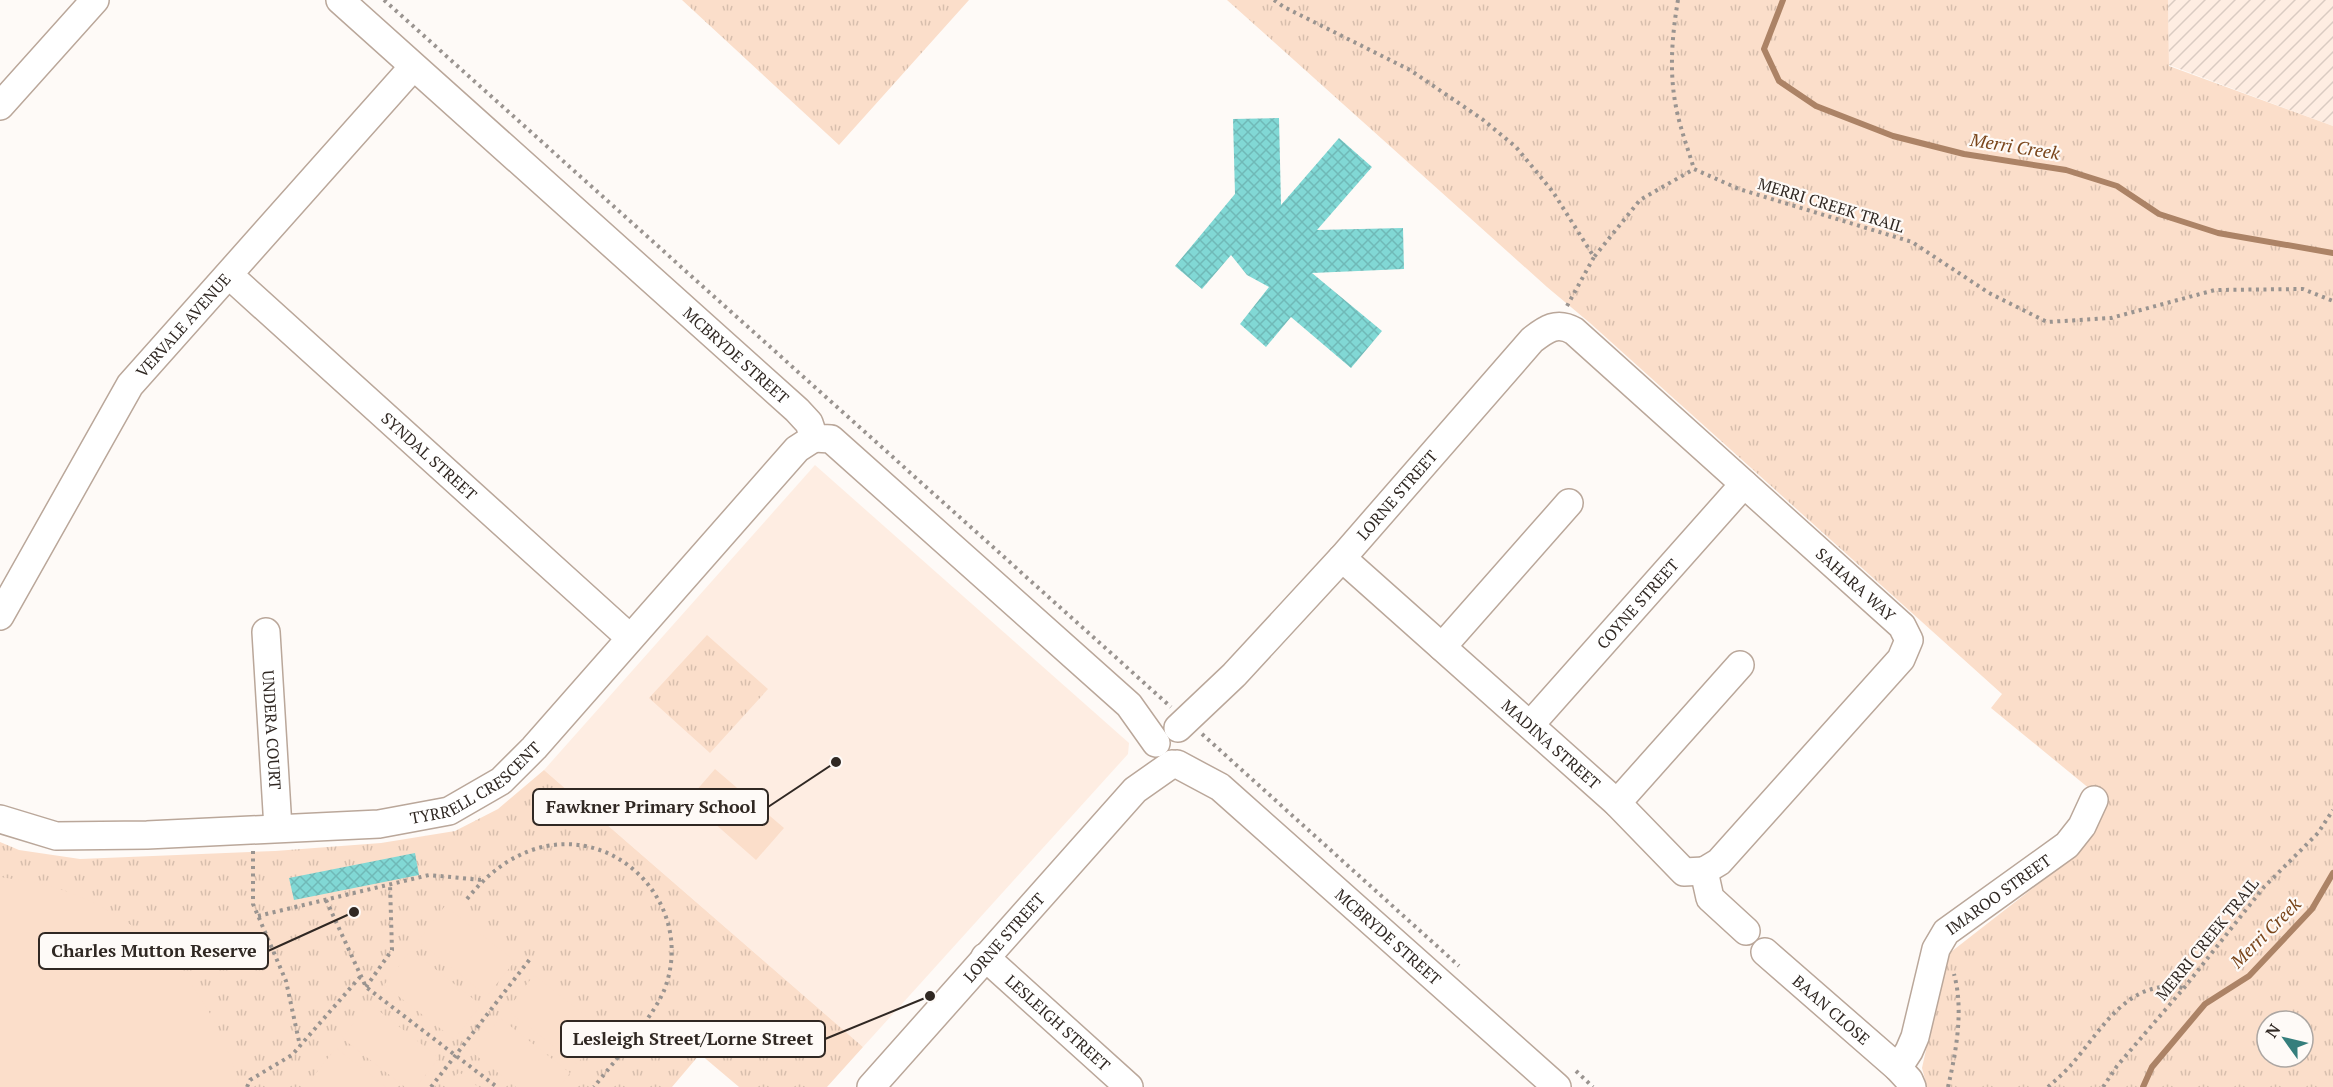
<svg xmlns="http://www.w3.org/2000/svg" width="2333" height="1087" font-family="'PT Serif',serif">
	<style>
		.built { fill: #feede2 }
		.industrial { fill: url(#industrial-furrows) }
		.grass { fill: url(#grass-tufts); fill-rule: evenodd }
		.garden { fill: #fbdeca }
		.lines { fill: none; stroke-linecap: round; stroke-linejoin: round }
		.stream { stroke: #ac8366; stroke-width: 6 }
		.building { fill: url(#building-cross-hatch) }
		.minor-casing { stroke: #baa79a; stroke-width: 30 }
		.path { stroke: #9a9490; stroke-width: 4; stroke-dasharray: 3 4.5; stroke-linecap: butt }
		.minor { stroke: #fff; stroke-width: 27 }
		.labels { text-anchor: middle; stroke-width: 4.5; stroke-linejoin: round; paint-order: stroke }
		.street-label { font-size: 16px; fill: #302823; stroke: #fefaf7 }
		.water-label { font-size: 18px; font-style: italic; fill: #79451a; stroke: #fefaf7 }
		.leader { fill: none; stroke: #302823; stroke-width: 2 }
		.callout-dot { fill: #302823; stroke: #fefaf7; stroke-width: 2 }
		.callout { fill: #fefaf7; stroke: #302823; stroke-width: 2 }
		.callout-label { font-size: 18px; text-anchor: middle; font-weight: bold; fill: #302823 }
	</style>
	<defs>
		<pattern id="industrial-furrows" width="10" height="10" patternUnits="userSpaceOnUse" patternTransform="scale(1.5)"><rect width="10" height="10" fill="#feede2"/><path d="M-1 1l2-2M0 10L10 0M9 11l2-2" fill="none" stroke="#dacbc2"/></pattern>
		<pattern id="grass-tufts" width="24" height="20" patternUnits="userSpaceOnUse" patternTransform="scale(1.5)"><rect width="24" height="20" fill="#fbdeca"/><path d="M3 7l-1-3M5 7V3M7 7l1-3M15 17l-1-3M17 17v-4M19 17l1-3" fill="none" stroke="#d7bead"/></pattern>
		<pattern id="building-cross-hatch" width="8" height="8" patternUnits="userSpaceOnUse" patternTransform="scale(1.5)"><rect width="8" height="8" fill="#81d8d5"/><path d="M0 0l8 8M0 8l8-8" fill="none" stroke="#70b9b7"/></pattern>
	</defs>
	<rect width="100%" height="100%" fill="#fefaf7"/>
	<!-- built -->
	<path class="built" d="M815,465L1129,743L1128,754L863,1047L544,770Z"/>
	<!-- industrial -->
	<path class="industrial" d="M2168,0H2333V126L2169,65Z"/>
	<!-- grass -->
	<path class="grass" d="M682,0H969L839,145Z
		M1227,0H2168L2169,66L2333,126V1087H1927L1922,1068L1947,955L2069,860L2107,803L1991,708L2002,694L1590,323L1547,287ZM2267,1021H2303V1057H2267Z
		M707,635L768,689L710,753L649,698Z
		M544,770L863,1047L827,1087H739L700,1054L672,1087H0V842L19,850L80,859L275,851L381,843L455,831L498,809Z"/>
	<!-- garden -->
	<path class="garden" d="M715,769L784,828L756,860L688,800Z
		M0,877C26,881 52,885 76,895C159,928 218,1001 239,1087H0Z
		M445,906L515,961L487,996L418,941Z
		M411,950L481,1005L454,1039L384,985Z
		M534,975L604,1030L577,1064L507,1010Z
		M369,1003L439,1058L416,1087H405L342,1038Z
		M500,1018L570,1073L559,1087H516L473,1053Z
		M336,1048L386,1087H315L309,1082Z
		M459,1072L478,1087H447Z"/>
	<g class="lines">
		<!-- stream -->
		<path class="stream" d="M1783,0L1764,49L1779,81L1816,106L1893,136L1964,154L2066,170L2117,186L2159,214L2218,233L2333,253
			M2143,1087L2152,1067L2205,1004L2249,976L2312,909L2333,873"/>
	</g>
	<!-- building -->
	<path class="building" d="M1279,118L1281,205L1339,138L1372,167L1317,230L1403,228L1404,269L1312,273L1382,331L1351,368L1291,317L1266,347L1240,324L1269,287L1247,275L1231,255L1202,289L1175,266L1235,194L1233,119Z
		M415,853L419,875L294,900L289,878Z"/>
	<g class="lines">
		<!-- minor casing -->
		<g class="minor-casing">
			<g id="minor">
				<path id="s1" d="M340,0L797,410L809,423L814,438L831,439L1129,705L1156,743"/>
				<path d="M0,106L95,0"/>
				<path id="s2" d="M229,275L629,637"/>
				<path id="s3" d="M1342,558L1617,803L1684,872L1704,871"/>
				<path id="s4" d="M0,616L130,385L413,67"/>
				<path id="s5" d="M266,632L278,828"/>
				<path d="M1442,647L1569,503"/>
				<path id="s6" d="M1530,725L1744,484"/>
				<path id="s7" d="M1178,728L1234,675L1342,558L1532,340C1546,329 1557,321 1574,331L1902,626L1909,640L1901,659L1719,862L1704,871"/>
				<path id="s8" d="M1177,764L1220,787L1557,1087"/>
				<path d="M1617,803L1740,665"/>
				<path id="s9" d="M0,819L56,836L147,835L379,824L449,811L501,781L534,748L797,449L814,438"/>
				<path d="M1704,871L1710,898L1746,931"/>
				<path id="s10" d="M1765,952L1898,1068L1909,1080L1912,1087"/>
				<path id="s11" d="M985,957L1129,1087"/>
				<path id="s12" d="M1898,1068L1909,1051L1915,1037L1936,949L1946,932L2067,845L2082,826L2094,800"/>
				<path id="s13" d="M871,1087L1135,790L1172,764"/>
			</g>
		</g>
		<!-- path -->
		<path class="path" d="M384,0L1171,707
			M1274,0L1284,7L1410,70L1482,119L1516,147L1553,192L1594,257L1640,200L1694,169L1739,189L1912,242L1989,293L2047,322L2111,318L2215,290L2303,289L2333,301
			M1678,0C1672,35 1669,72 1676,107C1680,128 1688,149 1694,169
			M1567,306L1594,257
			M1202,734L1459,966
			M253,851V904L286,981L300,1046
			M467,899C485,877 504,860 532,850C613,822 692,900 667,982C659,1012 614,1061 594,1087
			M326,900L366,987L497,1087
			M258,916L429,875L482,880
			M366,987L392,950L390,884
			M1576,1071L1593,1087
			M247,1087L250,1080L292,1055L360,977
			M431,1087L530,959
			M1948,1087C1956,1052 1964,1010 1954,974
			M2048,1087C2056,1080 2064,1073 2071,1065C2102,1030 2128,977 2184,988
			M2103,1087L2117,1066L2184,988L2264,887L2318,833L2333,810"/>
		<!-- minor -->
		<use href="#minor" class="minor"/>
	</g>
	<g class="labels">
		<!-- street labels -->
		<g class="street-label">
			<text transform="translate(1831 205) rotate(17)" y="6">MERRI CREEK TRAIL</text>
			<text dy="6" stroke="none"><textPath href="#s4" startOffset="345">VERVALE AVENUE</textPath></text>
			<text dy="6" stroke="none"><textPath href="#s1" startOffset="532">MCBRYDE STREET</textPath></text>
			<text dy="6" stroke="none"><textPath href="#s2" startOffset="270">SYNDAL STREET</textPath></text>
			<text dy="6" stroke="none"><textPath href="#s7" startOffset="320">LORNE STREET</textPath></text>
			<text dy="6" stroke="none"><textPath href="#s7" startOffset="951">SAHARA WAY</textPath></text>
			<text dy="6" stroke="none"><textPath href="#s6" startOffset="162">COYNE STREET</textPath></text>
			<text dy="6" stroke="none"><textPath href="#s5" startOffset="98">UNDERA COURT</textPath></text>
			<text dy="6" stroke="none"><textPath href="#s3" startOffset="280">MADINA STREET</textPath></text>
			<text dy="6" stroke="none"><textPath href="#s9" startOffset="489">TYRRELL CRESCENT</textPath></text>
			<text dy="6" stroke="none"><textPath href="#s12" startOffset="210">IMAROO STREET</textPath></text>
			<text dy="6" stroke="none"><textPath href="#s8" startOffset="274">MCBRYDE STREET</textPath></text>
			<text dy="6" stroke="none"><textPath href="#s13" startOffset="200">LORNE STREET</textPath></text>
			<text transform="translate(2207 939) rotate(-51)" y="6">MERRI CREEK TRAIL</text>
			<text dy="6" stroke="none"><textPath href="#s10" startOffset="88">BAAN CLOSE</textPath></text>
			<text dy="6" stroke="none"><textPath href="#s11" startOffset="98">LESLEIGH STREET</textPath></text>
		</g>
		<!-- water labels -->
		<g class="water-label">
			<text transform="translate(2015 147) rotate(9)" y="6">Merri Creek</text>
			<text transform="translate(2266 933) rotate(-45)" y="6">Merri Creek</text>
		</g>
	</g>
	<!-- callouts -->
	<path class="leader" d="M836 762L768 807M354 912L268 951M930 996L825 1039"/>
	<g class="callout-dot">
		<circle cx="836" cy="762" r="6"/>
		<circle cx="354" cy="912" r="6"/>
		<circle cx="930" cy="996" r="6"/>
	</g>
	<g class="callout">
		<rect x="533" y="789" width="235" height="36" rx="6"/>
		<rect x="39" y="933" width="229" height="36" rx="6"/>
		<rect x="561" y="1021" width="264" height="36" rx="6"/>
	</g>
	<g class="callout-label">
		<text x="651" y="813">Fawkner Primary School</text>
		<text x="154" y="957">Charles Mutton Reserve</text>
		<text x="693" y="1045">Lesleigh Street/Lorne Street</text>
	</g>
	<!-- north arrow -->
	<g transform="translate(2285 1039) rotate(304)"><circle r="28" fill="#fefaf7" stroke="#aca6a2" stroke-width="1.5"/>
	<path d="M0-4.5L10 22L0 15L-10 22Z" fill="#357e7c"/>
	<text y="-9" font-size="16" font-weight="bold" text-anchor="middle" fill="#302823">N</text>
	</g>
</svg>
